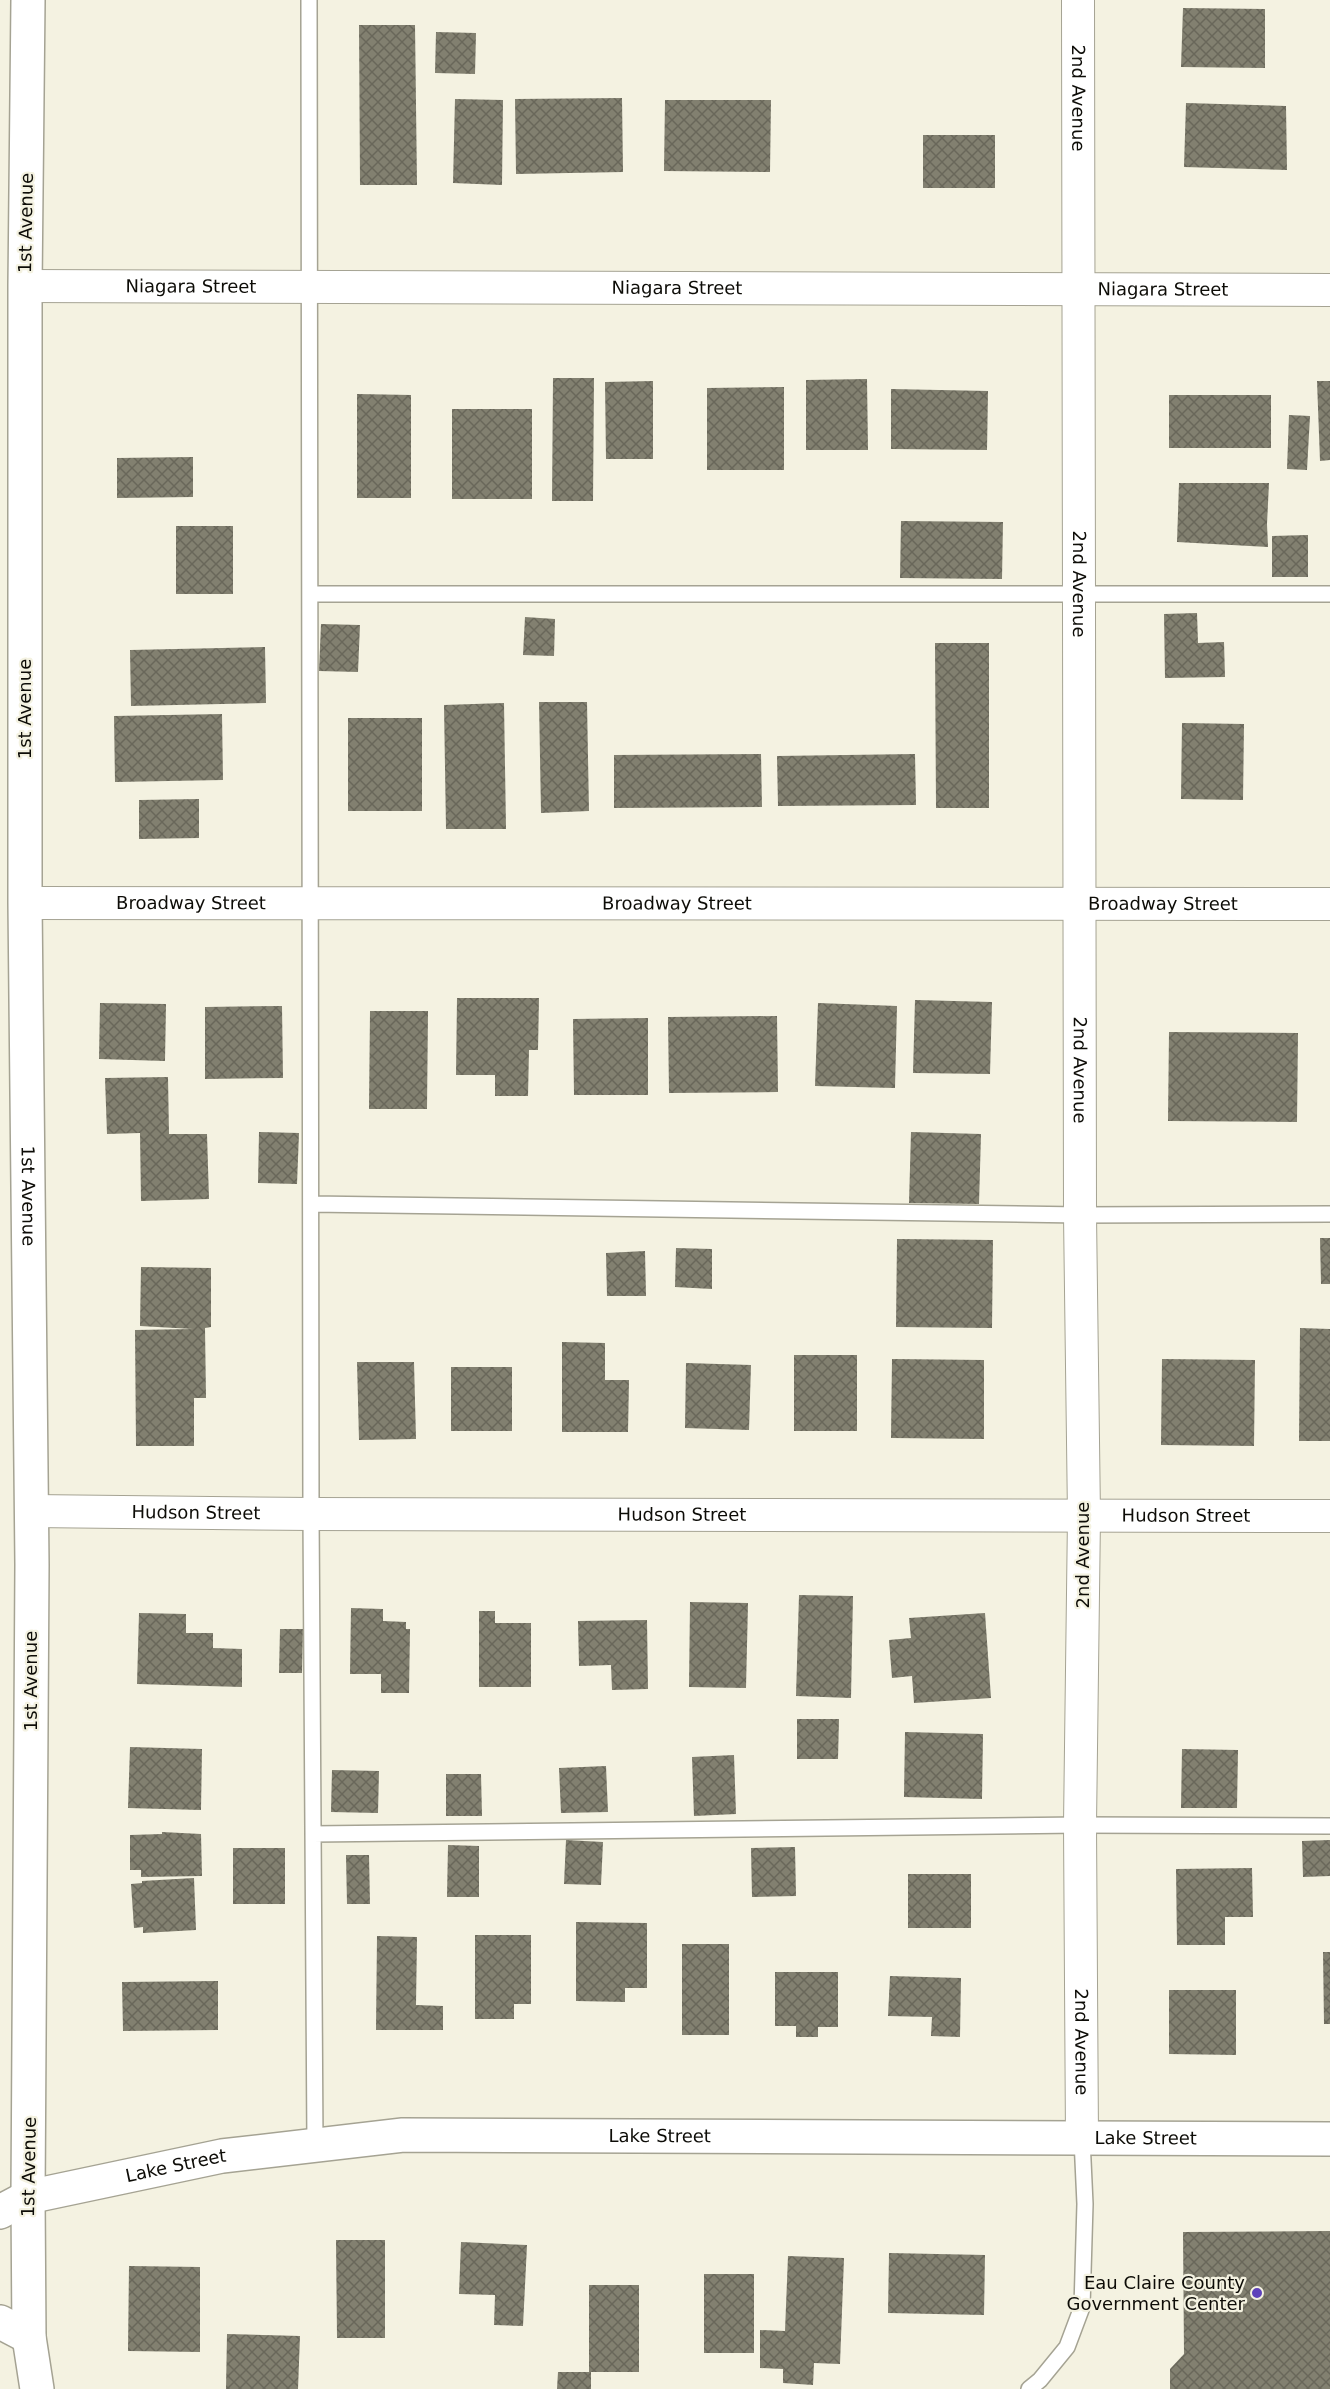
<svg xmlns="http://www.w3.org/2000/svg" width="1330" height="2389" font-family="'DejaVu Sans',sans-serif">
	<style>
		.building { fill: url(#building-cross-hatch) }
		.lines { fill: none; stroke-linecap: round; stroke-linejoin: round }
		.service-casing { stroke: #a5a393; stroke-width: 18 }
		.minor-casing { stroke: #a5a393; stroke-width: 34 }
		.tertiary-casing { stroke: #a5a393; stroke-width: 36 }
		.service { stroke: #fff; stroke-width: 15 }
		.minor { stroke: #fff; stroke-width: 32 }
		.tertiary { stroke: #fff; stroke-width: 33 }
		.poi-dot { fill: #5e42bb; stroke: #f4f2e1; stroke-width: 2 }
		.labels { text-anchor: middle; stroke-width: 4.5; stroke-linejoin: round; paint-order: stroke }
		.street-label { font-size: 18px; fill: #0d0c07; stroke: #f4f2e1 }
		.poi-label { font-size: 18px; fill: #0d0c07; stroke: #f4f2e1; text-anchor: end }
	</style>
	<defs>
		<pattern id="building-cross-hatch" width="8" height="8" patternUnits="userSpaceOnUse" patternTransform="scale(1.5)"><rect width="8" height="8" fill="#828070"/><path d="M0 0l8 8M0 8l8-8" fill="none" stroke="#69675a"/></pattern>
	</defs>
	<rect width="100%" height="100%" fill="#f4f2e1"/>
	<!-- building -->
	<path class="building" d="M1183,8L1265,9V68L1181,67Z
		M359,25H415L417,185H360Z
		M436,32L476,33L475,74L435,73Z
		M622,98L623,172L516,174L515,99Z
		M455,99L503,100L502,185L453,183Z
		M665,100H771L770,172L664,171Z
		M1186,103L1286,106L1287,170L1184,167Z
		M923,135H995V188H923Z
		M553,378H594L593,501H552Z
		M867,379L868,450H806V380Z
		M653,381V459H606L605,382Z
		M1317,381H1330V460L1320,461Z
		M784,387V470H707V388Z
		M891,389L988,391L987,450L891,449Z
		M357,394L411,395V498H357Z
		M1169,395H1271V448H1169Z
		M452,409H532V499H452Z
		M1289,415L1310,416L1307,470L1287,469Z
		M193,457V497L117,498V458Z
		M1179,483H1269L1267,524L1268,547L1177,542Z
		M901,521L1003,522L1002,579L900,578Z
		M176,526H233V594H176Z
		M1308,535V577H1272V536Z
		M1197,613L1198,643L1224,642L1225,677L1165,678L1164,614Z
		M525,617L555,619L554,656L523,655Z
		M321,624L360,625L358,672L319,671Z
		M935,643H989V808H936Z
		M265,647L266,703L131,706L130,650Z
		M539,702H587L589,811L541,813Z
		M504,703L506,829H446L444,705Z
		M222,714L223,780L115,782L114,716Z
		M348,718H422V811H348Z
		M1182,723L1244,724L1243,800L1181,799Z
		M761,754L762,807L614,808V755Z
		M915,754L916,805L778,806L777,756Z
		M199,799V838L139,839V800Z
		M457,998H539L538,1050H529L528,1096H495V1075H456Z
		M915,1000L992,1002L990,1074L913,1073Z
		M100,1003L166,1004L165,1061L99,1059Z
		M818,1003L897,1006L895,1088L815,1086Z
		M282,1006L283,1078L205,1079V1007Z
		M370,1011H428L427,1109H369Z
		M777,1016L778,1092L669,1093L668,1017Z
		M648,1018V1095H574L573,1019Z
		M1169,1032L1298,1033L1297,1122L1168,1121Z
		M168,1077L169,1134H207L209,1199L141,1201L140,1133L107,1134L105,1078Z
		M259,1132L299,1133L297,1184L258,1183Z
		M911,1132L981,1134L979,1204L909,1203Z
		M1320,1238H1330V1284H1321Z
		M897,1239L993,1240L992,1328L896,1327Z
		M676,1248L712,1249V1289L675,1287Z
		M645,1251L646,1296H607L606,1253Z
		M141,1267L211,1268V1327L205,1328L206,1398H194V1446H136L135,1330L193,1329L140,1326Z
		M1300,1328L1330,1329V1441H1299Z
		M562,1342L605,1343V1380H629L628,1432H562Z
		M794,1355H857V1431H794Z
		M892,1359L984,1360V1439L891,1438Z
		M1162,1359L1255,1360L1254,1446L1161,1445Z
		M357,1362H414L416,1439L359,1440Z
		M686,1363L751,1365L749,1430L685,1428Z
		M451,1367H512V1431H451Z
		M799,1595L853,1596L851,1698L796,1696Z
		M690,1602L748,1603L746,1688L689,1687Z
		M351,1608L383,1609V1621L406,1622V1629H410L409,1693H381V1674H350Z
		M479,1611H495V1623H531V1687H479Z
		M139,1613L186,1614V1633H213V1648L242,1649V1687L137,1684Z
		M985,1613L991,1698L914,1703L912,1676L892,1678L889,1640L911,1638L909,1618Z
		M647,1620L648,1689L612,1690L611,1665L579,1666L578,1621Z
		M280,1629H303L302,1673H279Z
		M797,1719H839L838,1759H797Z
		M905,1732L983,1734L982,1799L904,1797Z
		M130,1747L202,1749L201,1810L128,1808Z
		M1182,1749L1238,1750L1237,1808H1181Z
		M734,1755L736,1814L694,1816L692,1757Z
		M606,1766L608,1812L561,1813L559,1768Z
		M332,1770L379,1771L378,1813L331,1812Z
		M446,1774H481L482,1816H446Z
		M162,1832L201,1834L202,1876L141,1877V1870H130V1835L162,1834Z
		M566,1840L603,1842L601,1885L564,1884Z
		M1330,1840V1876L1303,1877L1302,1841Z
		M448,1845L479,1846V1897H447Z
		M795,1847L796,1896L752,1897L751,1848Z
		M233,1848H285V1904H233Z
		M346,1855H369L370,1904H347Z
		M1252,1868L1253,1917H1225V1945H1177L1176,1869Z
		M908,1874H971V1928H908Z
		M194,1878L196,1930L143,1933V1927L134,1928L131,1884L142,1883V1881Z
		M576,1922L647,1923V1988H625V2002L576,2001Z
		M475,1935H531V2004H514V2019H475Z
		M377,1936L417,1937L416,2005L443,2006V2030H376Z
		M682,1944H729V2035H682Z
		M1323,1952H1330V2024H1324Z
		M775,1972H838V2027H818V2037H796V2026H775Z
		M890,1976L961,1978L960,2037L931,2036L932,2017L888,2016Z
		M218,1981V2030L123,2031L122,1982Z
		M1169,1990H1236V2055L1169,2054Z
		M1330,2231V2389H1170V2369L1184,2354L1183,2232Z
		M336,2240H385V2338H337Z
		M461,2242L527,2245L523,2326L494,2325L495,2295L459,2294Z
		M889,2253L985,2255L984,2315L888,2313Z
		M788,2256L844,2258L840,2364L814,2363L813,2385L783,2383V2369L760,2368V2330L785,2331Z
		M129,2266L200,2267V2352L128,2351Z
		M704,2274H754V2353H704Z
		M589,2285H639V2372H591V2389H557L558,2372H589Z
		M227,2334L300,2336L298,2389H226Z"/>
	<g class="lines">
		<!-- service casing -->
		<g class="service-casing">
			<path id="service" d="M309,0L311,1514L315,2145
				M310,594H1330
				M311,1204L1080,1215L1330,1214
				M313,1834L1080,1825L1330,1826
				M1029,2389L1040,2380L1067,2347L1082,2307L1085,2204L1082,2139"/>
		</g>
		<!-- minor casing -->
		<g class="minor-casing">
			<g id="minor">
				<path id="s1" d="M1078,0L1080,1215L1084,1516L1080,1825L1082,2139"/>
				<path id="s2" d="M25,286L1330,290"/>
				<path id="s3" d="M25,903L1330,904"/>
				<path id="s4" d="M32,1511L311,1514L1330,1516"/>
			</g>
		</g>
		<!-- tertiary casing -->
		<g class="tertiary-casing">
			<g id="tertiary">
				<path id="s5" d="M28,0L25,286V903L32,1565L28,2197L29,2337L37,2389"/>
				<path id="s6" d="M0,2212L28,2197L222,2156L403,2135L1330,2139"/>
				<path d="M0,2322L29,2337"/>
			</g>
		</g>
		<!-- service -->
		<use href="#service" class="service"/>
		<!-- minor -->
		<use href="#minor" class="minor"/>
		<!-- tertiary -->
		<use href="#tertiary" class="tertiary"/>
	</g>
	<!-- markers -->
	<circle class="poi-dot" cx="1257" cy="2293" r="6"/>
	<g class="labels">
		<!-- street labels -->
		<g class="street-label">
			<text dy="6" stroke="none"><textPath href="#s1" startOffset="98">2nd Avenue</textPath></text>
			<text transform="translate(26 223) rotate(-89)" y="6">1st Avenue</text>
			<text dy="6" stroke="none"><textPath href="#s2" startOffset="166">Niagara Street</textPath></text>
			<text dy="6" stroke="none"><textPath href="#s2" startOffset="652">Niagara Street</textPath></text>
			<text dy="6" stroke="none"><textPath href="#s2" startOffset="1138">Niagara Street</textPath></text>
			<text dy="6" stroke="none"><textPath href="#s1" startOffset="584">2nd Avenue</textPath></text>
			<text transform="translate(25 709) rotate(-90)" y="6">1st Avenue</text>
			<text dy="6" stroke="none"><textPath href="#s3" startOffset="166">Broadway Street</textPath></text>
			<text dy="6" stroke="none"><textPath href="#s3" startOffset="652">Broadway Street</textPath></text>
			<text dy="6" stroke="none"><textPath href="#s3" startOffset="1138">Broadway Street</textPath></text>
			<text dy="6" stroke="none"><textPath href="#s1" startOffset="1070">2nd Avenue</textPath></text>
			<text dy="6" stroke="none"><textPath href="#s5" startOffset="1196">1st Avenue</textPath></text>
			<text dy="6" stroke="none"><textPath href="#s4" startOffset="164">Hudson Street</textPath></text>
			<text dy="6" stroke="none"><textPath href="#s4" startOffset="650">Hudson Street</textPath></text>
			<text dy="6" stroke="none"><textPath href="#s4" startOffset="1154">Hudson Street</textPath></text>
			<text transform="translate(1083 1555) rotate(-90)" y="6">2nd Avenue</text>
			<text transform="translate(31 1681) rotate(-90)" y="6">1st Avenue</text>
			<text dy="6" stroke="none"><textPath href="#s1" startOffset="2042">2nd Avenue</textPath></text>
			<text dy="6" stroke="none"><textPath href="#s6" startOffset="669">Lake Street</textPath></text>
			<text dy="6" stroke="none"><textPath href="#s6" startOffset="1155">Lake Street</textPath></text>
			<text dy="6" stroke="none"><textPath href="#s6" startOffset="183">Lake Street</textPath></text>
			<text transform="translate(29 2167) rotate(-89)" y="6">1st Avenue</text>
		</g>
		<!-- poi labels -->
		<g class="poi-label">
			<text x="1245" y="2289">Eau Claire County<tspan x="1245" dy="21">Government Center</tspan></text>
		</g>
	</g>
</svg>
